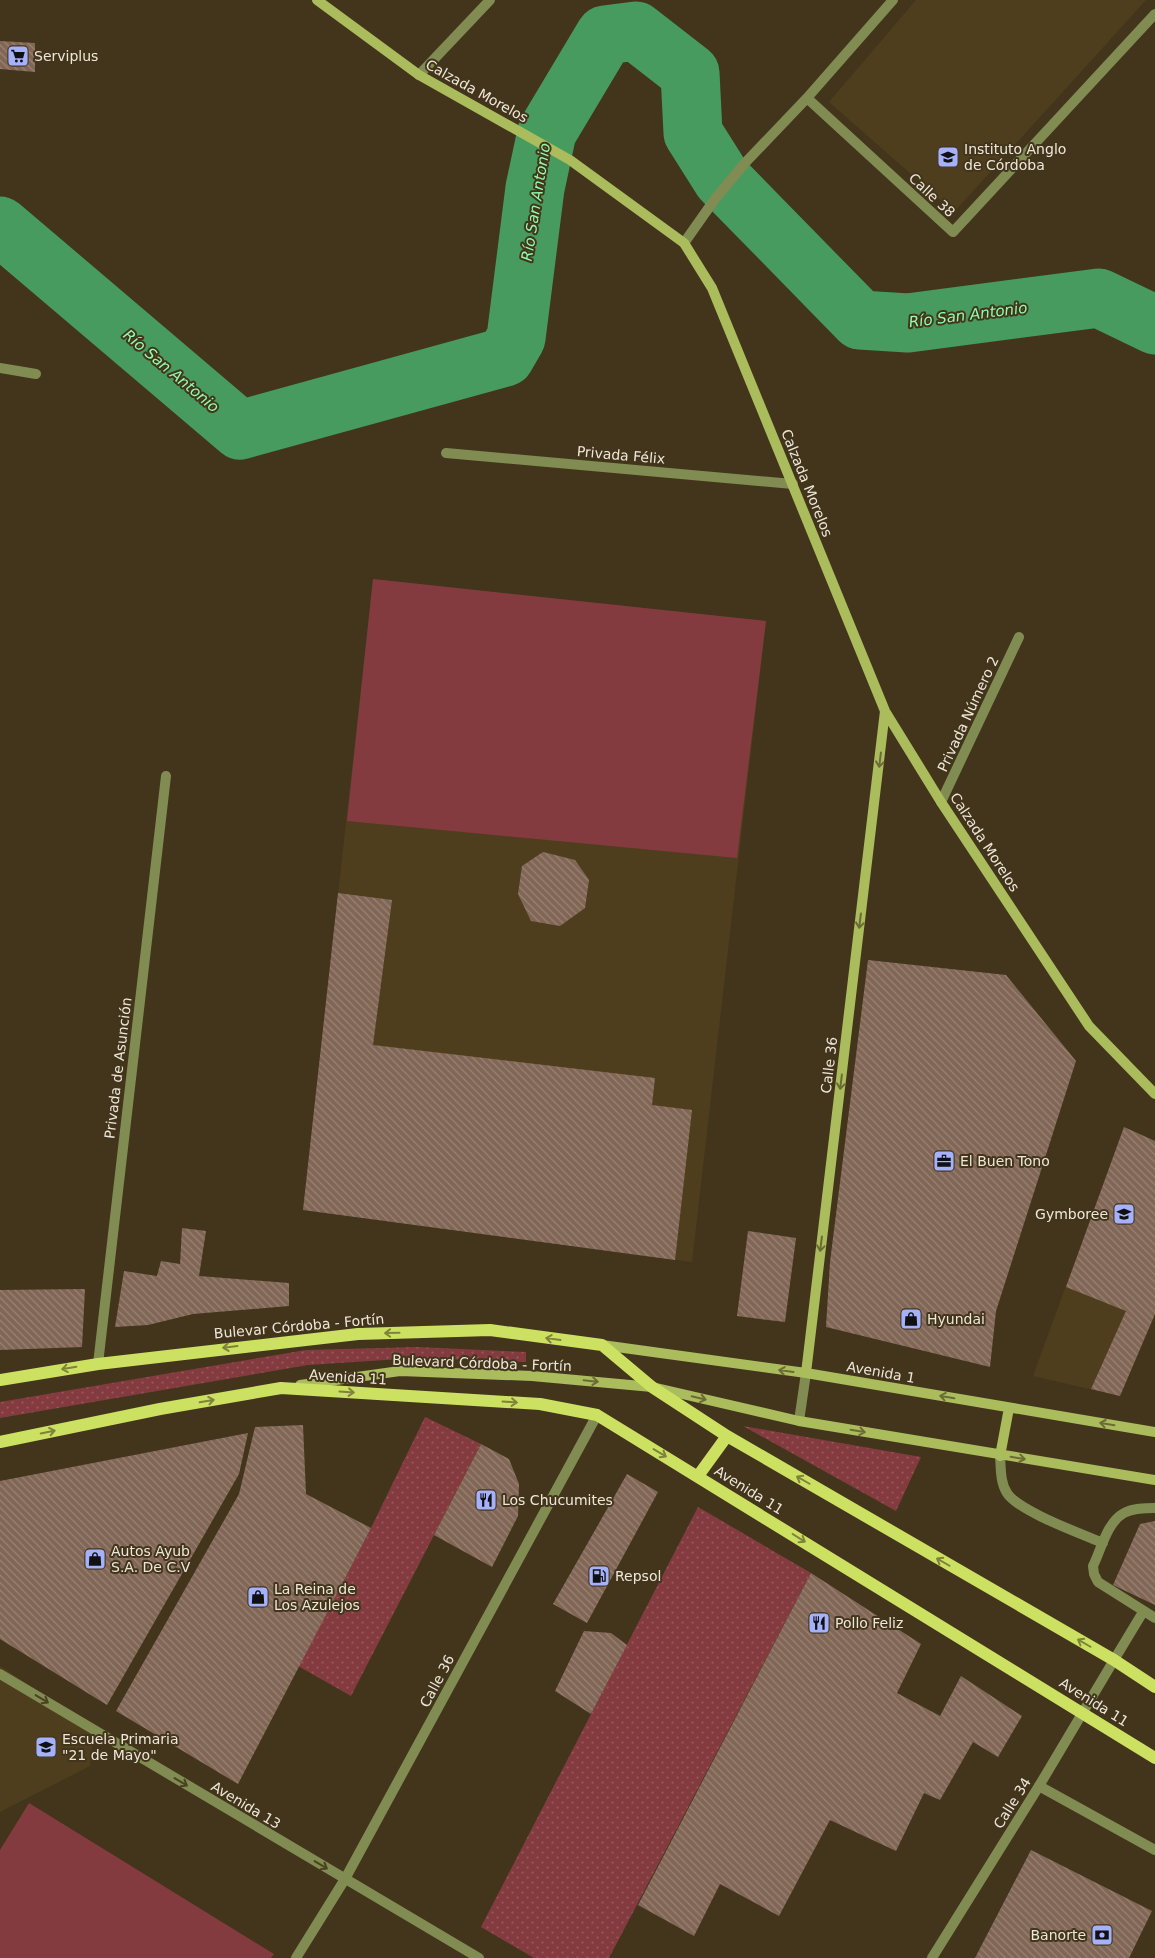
<svg xmlns="http://www.w3.org/2000/svg" width="1155" height="1958" font-family="'DejaVu Sans',sans-serif">
	<style>
		.built { fill: #4e3e1e }
		.grass { fill: url(#grass-dots) }
		.park { fill: #843b40 }
		.lines { fill: none; stroke-linecap: round; stroke-linejoin: round }
		.river { stroke: #479b5f; stroke-width: 59 }
		.building { fill: url(#building-back-hatch) }
		.lane { stroke: #818c52; stroke-width: 10 }
		.street { stroke: #818c52; stroke-width: 10 }
		.secondary { stroke: #abbc5c; stroke-width: 10 }
		.primary { stroke: #cce161; stroke-width: 12 }
		.oneway { stroke: #6c6b36 }
		.oneway2 { stroke: #80823b }
		.oneway3 { stroke: #4b4224 }
		.labels { text-anchor: middle; stroke-width: 4; stroke-linejoin: round; paint-order: stroke }
		.poi-label { font-size: 14px; fill: #eee7d8; stroke: #42351c; text-anchor: start }
		.street-label { font-size: 14px; fill: #eee7d8; stroke: #42351c }
		.water-label { font-size: 15px; font-style: italic; fill: #8ffeac; stroke: #42351c }
	</style>
	<defs>
		<pattern id="grass-dots" width="8" height="8" patternUnits="userSpaceOnUse" patternTransform="scale(1.25)"><rect width="8" height="8" fill="#843b40"/><path d="M2 2h.1M6 6h.1" fill="none" stroke="#96575b" stroke-width="1.8" stroke-linecap="round"/></pattern>
		<pattern id="building-back-hatch" width="6" height="6" patternUnits="userSpaceOnUse" patternTransform="scale(1.25)"><rect width="6" height="6" fill="#816656"/><path d="M-1 5l2 2M0 0l6 6M5-1l2 2" fill="none" stroke="#998375"/></pattern>
	</defs>
	<rect width="100%" height="100%" fill="#42351c"/>
	<!-- built -->
	<path class="built" d="M916,0H1146L954,212L829,102Z
		M373,579L766,621L692,1262L303,1210Z
		M1124,1127L1155,1141V1314L1120,1396L1033,1376Z
		M0,1666L94,1727L90,1766L0,1812Z"/>
	<!-- grass -->
	<path class="grass" d="M417,1347L526,1352V1362L416,1358L308,1365L0,1418V1402L306,1350Z
		M425,1417L481,1444L351,1696L298,1666L371,1528Z
		M743,1426L921,1457L896,1511Z
		M698,1507L811,1573L609,1958H534L481,1927Z"/>
	<!-- park -->
	<path class="park" d="M373,579L766,621L737,858L347,821Z
		M29,1803L274,1954L271,1958H0V1850Z"/>
	<g class="lines">
		<!-- river -->
		<path class="river" d="M0,226L240,430L505,357L516,338L535,188L547,132L605,35L636,31L690,73L693,133L722,179L860,320L908,323L1099,298L1155,325"/>
	</g>
	<!-- building -->
	<path class="building" d="M0,41L35,43V72L0,69Z
		M543,852L575,860L589,880L585,908L560,926L531,921L518,894L522,866Z
		M338,893L392,900L373,1045L655,1078L652,1105L692,1110L675,1260L303,1210Z
		M868,960L1006,975L1076,1061L996,1311L990,1367L826,1327L830,1262Z
		M1124,1127L1155,1141V1314L1120,1396L1091,1389L1126,1311L1066,1287Z
		M182,1228L206,1231L199,1276L289,1283V1306L193,1314L148,1325L115,1327L124,1271L157,1276L161,1261L180,1264Z
		M748,1231L796,1238L785,1322L737,1316Z
		M85,1289L82,1347L0,1350V1290Z
		M303,1425L306,1494L371,1528L238,1784L116,1711L239,1494L255,1427Z
		M248,1433L239,1474L107,1705L0,1639V1481Z
		M481,1444L509,1459L519,1484L518,1516L492,1567L434,1535Z
		M627,1474L658,1492L587,1623L553,1604Z
		M1155,1521V1605L1113,1585L1140,1524Z
		M811,1573L921,1644L897,1693L940,1716L961,1676L1022,1716L998,1757L973,1742L940,1800L924,1793L896,1851L830,1820L779,1916L720,1884L694,1936L638,1905Z
		M584,1631L611,1633L627,1645L591,1714L555,1691Z
		M1031,1850L1152,1911L1129,1958H975Z"/>
	<g class="lines">
		<!-- lane -->
		<path class="lane" d="M1000,1456C1001,1468 1000,1482 1007,1493C1018,1511 1082,1534 1103,1543
			M1155,1508C1145,1508 1133,1508 1124,1513C1107,1522 1101,1550 1093,1566L1094,1574L1098,1582L1155,1618
			M1114,1660L1143,1612
			M1039,1786L1155,1850"/>
		<!-- street -->
		<path class="street" d="M419,75L490,0
			M807,98L953,232L1155,14
			M684,243L715,199L745,163L807,98L893,0
			M0,368L36,374
			M446,453L793,484
			M941,802L1019,637
			M98,1364L166,776
			M799,1421L806,1373
			M0,1674L479,1958
			M296,1958L345,1879L597,1415
			M932,1958L1039,1786L1114,1660"/>
		<!-- secondary -->
		<path class="secondary" d="M317,0L419,75L570,160L684,243L712,288L885,711L941,802L1089,1026L1155,1094
			M602,1345L806,1373L1155,1432
			M806,1373L885,711
			M300,1385L400,1371L532,1376L652,1387L799,1421L1155,1480
			M1000,1456L1009,1408"/>
		<!-- primary -->
		<path class="primary" d="M0,1380L98,1364L358,1334L490,1330L602,1345L652,1387L727,1436L1114,1660L1155,1687
			M0,1442L160,1409L281,1388L540,1404L597,1415L1155,1758
			M698,1476L727,1436"/>
	</g>
	<!-- one-way arrows -->
	<defs><path id="oneway-shaft" d="M-6 0H5M1.5-3L5.5 0L1.5 3" fill="none" stroke-width="1.6" stroke-linecap="round" stroke-linejoin="round" transform="scale(1.25)"/></defs>
	<g class="oneway">
		<use href="#oneway-shaft" transform="translate(880 760) rotate(97)"/>
		<use href="#oneway-shaft" transform="translate(860 921) rotate(97)"/>
		<use href="#oneway-shaft" transform="translate(841 1082) rotate(97)"/>
		<use href="#oneway-shaft" transform="translate(821 1244) rotate(97)"/>
		<use href="#oneway-shaft" transform="translate(786 1371) rotate(-172)"/>
		<use href="#oneway-shaft" transform="translate(591 1381) rotate(6)"/>
		<use href="#oneway-shaft" transform="translate(947 1397) rotate(-170)"/>
		<use href="#oneway-shaft" transform="translate(699 1398) rotate(13)"/>
		<use href="#oneway-shaft" transform="translate(1107 1424) rotate(-171)"/>
		<use href="#oneway-shaft" transform="translate(858 1431) rotate(10)"/>
		<use href="#oneway-shaft" transform="translate(1018 1458) rotate(9)"/>
	</g>
	<g class="oneway2">
		<use href="#oneway-shaft" transform="translate(392 1333) rotate(179)"/>
		<use href="#oneway-shaft" transform="translate(553 1339) rotate(-172)"/>
		<use href="#oneway-shaft" transform="translate(230 1347) rotate(173)"/>
		<use href="#oneway-shaft" transform="translate(69 1368) rotate(170)"/>
		<use href="#oneway-shaft" transform="translate(347 1392) rotate(4)"/>
		<use href="#oneway-shaft" transform="translate(207 1401) rotate(-10)"/>
		<use href="#oneway-shaft" transform="translate(510 1402) rotate(4)"/>
		<use href="#oneway-shaft" transform="translate(48 1432) rotate(-12)"/>
		<use href="#oneway-shaft" transform="translate(660 1453) rotate(31)"/>
		<use href="#oneway-shaft" transform="translate(803 1480) rotate(-150)"/>
		<use href="#oneway-shaft" transform="translate(799 1538) rotate(32)"/>
		<use href="#oneway-shaft" transform="translate(943 1562) rotate(-150)"/>
		<use href="#oneway-shaft" transform="translate(1084 1643) rotate(-150)"/>
	</g>
	<g class="oneway3">
		<use href="#oneway-shaft" transform="translate(42 1699) rotate(31)"/>
		<use href="#oneway-shaft" transform="translate(181 1782) rotate(31)"/>
		<use href="#oneway-shaft" transform="translate(321 1865) rotate(31)"/>
	</g>
	<!-- icons -->
	<defs>
		<g id="supermarket-square" transform="scale(1.125)"><rect x="-9" y="-9" width="18" height="18" rx="4" fill="#a6b1fc" stroke="#42351c"/><path d="M-6-5.5h2.5l.6 2H6L4.5 2H-2.5L-4.4-4H-6ZM-1.5 3.2a1.3 1.3 0 1 0 .1 0ZM3 3.2a1.3 1.3 0 1 0 .1 0Z" fill="#111"/></g>
		<g id="school-square" transform="scale(1.125)"><rect x="-9" y="-9" width="18" height="18" rx="4" fill="#a6b1fc" stroke="#42351c"/><path d="M0-5L7-2L0 1L-7-2ZM-4 1L0 2.5L4 1V4Q0 6-4 4Z" fill="#111"/></g>
		<g id="office-square" transform="scale(1.125)"><rect x="-9" y="-9" width="18" height="18" rx="4" fill="#a6b1fc" stroke="#42351c"/><path d="M-6-3h4V-5.5h4V-3h4V5H-6ZM-1-4.5V-3h2v-1.5ZM-6 0V1H6V0Z" fill="#111"/></g>
		<g id="shop-square" transform="scale(1.125)"><rect x="-9" y="-9" width="18" height="18" rx="4" fill="#a6b1fc" stroke="#42351c"/><path d="M-5-2.5h2.3a2.7 3.5 0 0 1 5.4 0H5L5.5 6h-11ZM-1.5-2.5h3a1.5 2.3 0 0 0-3 0Z" fill="#111"/></g>
		<g id="restaurant-square" transform="scale(1.125)"><rect x="-9" y="-9" width="18" height="18" rx="4" fill="#a6b1fc" stroke="#42351c"/><path d="M-5-6h1v4h1v-4h1v4h1v-4h1v5L-1.5 .5V6h-2V.5L-5-1ZM5-6V6H3V1.5H1.5Q1.5-4 5-6Z" fill="#111"/></g>
		<g id="fuel-square" transform="scale(1.125)"><rect x="-9" y="-9" width="18" height="18" rx="4" fill="#a6b1fc" stroke="#42351c"/><path d="M-5.5-6h7V0h2V4h1.3V-2.5L3-4.5l.8-.8L6-3V5H2.5V1h-1V6h-7ZM-4.2-4.7v3.2H.2V-4.7Z" fill="#111"/></g>
		<g id="bank-square" transform="scale(1.125)"><rect x="-9" y="-9" width="18" height="18" rx="4" fill="#a6b1fc" stroke="#42351c"/><path d="M-6-4H6V4H-6ZM0-2.3a2.3 2.3 0 1 0 0 4.6a2.3 2.3 0 1 0 0-4.6Z" fill="#111"/></g>
	</defs>
	<g fill-rule="evenodd">
		<use href="#supermarket-square" x="18" y="56"/>
		<use href="#school-square" x="948" y="157"/>
		<use href="#office-square" x="944" y="1161"/>
		<use href="#school-square" x="1124" y="1214"/>
		<use href="#shop-square" x="911" y="1319"/>
		<use href="#restaurant-square" x="486" y="1500"/>
		<use href="#shop-square" x="95" y="1559"/>
		<use href="#fuel-square" x="599" y="1576"/>
		<use href="#shop-square" x="258" y="1597"/>
		<use href="#restaurant-square" x="819" y="1623"/>
		<use href="#school-square" x="46" y="1747"/>
		<use href="#bank-square" x="1102" y="1935"/>
	</g>
	<g class="labels">
		<!-- poi labels -->
		<g class="poi-label">
			<text x="34" y="61">Serviplus</text>
			<text x="964" y="154">Instituto Anglo<tspan x="964" dy="16">de Córdoba</tspan></text>
			<text x="960" y="1166">El Buen Tono</text>
			<text x="1108" y="1219" text-anchor="end">Gymboree</text>
			<text x="927" y="1324">Hyundai</text>
			<text x="502" y="1505">Los Chucumites</text>
			<text x="111" y="1556">Autos Ayub<tspan x="111" dy="16">S.A. De C.V</tspan></text>
			<text x="615" y="1581">Repsol</text>
			<text x="274" y="1594">La Reina de<tspan x="274" dy="16">Los Azulejos</tspan></text>
			<text x="835" y="1628">Pollo Feliz</text>
			<text x="62" y="1744">Escuela Primaria<tspan x="62" dy="16">"21 de Mayo"</tspan></text>
			<text x="1086" y="1940" text-anchor="end">Banorte</text>
		</g>
		<!-- street labels -->
		<g class="street-label">
			<text transform="translate(477 91) rotate(29)" y="5">Calzada Morelos</text>
			<text transform="translate(932 195) rotate(43)" y="5">Calle 38</text>
			<text transform="translate(621 455) rotate(5)" y="5">Privada Félix</text>
			<text transform="translate(807 483) rotate(68)" y="5">Calzada Morelos</text>
			<text transform="translate(968 714) rotate(-65)" y="5">Privada Número 2</text>
			<text transform="translate(985 842) rotate(57)" y="5">Calzada Morelos</text>
			<text transform="translate(829 1065) rotate(-83)" y="5">Calle 36</text>
			<text transform="translate(118 1068) rotate(-83)" y="5">Privada de Asunción</text>
			<text transform="translate(299 1326) rotate(-5)" y="5">Bulevar Córdoba - Fortín</text>
			<text transform="translate(482 1363) rotate(2)" y="5">Bulevard Córdoba - Fortín</text>
			<text transform="translate(881 1372) rotate(10)" y="5">Avenida 1</text>
			<text transform="translate(348 1377) rotate(4)" y="5">Avenida 11</text>
			<text transform="translate(749 1490) rotate(32)" y="5">Avenida 11</text>
			<text transform="translate(437 1681) rotate(-62)" y="5">Calle 36</text>
			<text transform="translate(1094 1702) rotate(32)" y="5">Avenida 11</text>
			<text transform="translate(1012 1803) rotate(-58)" y="5">Calle 34</text>
			<text transform="translate(246 1805) rotate(31)" y="5">Avenida 13</text>
		</g>
		<!-- water labels -->
		<g class="water-label">
			<text transform="translate(536 202) rotate(-81)" y="5">Río San Antonio</text>
			<text transform="translate(968 315) rotate(-7)" y="5">Río San Antonio</text>
			<text transform="translate(171 371) rotate(40)" y="5">Río San Antonio</text>
		</g>
	</g>
</svg>
